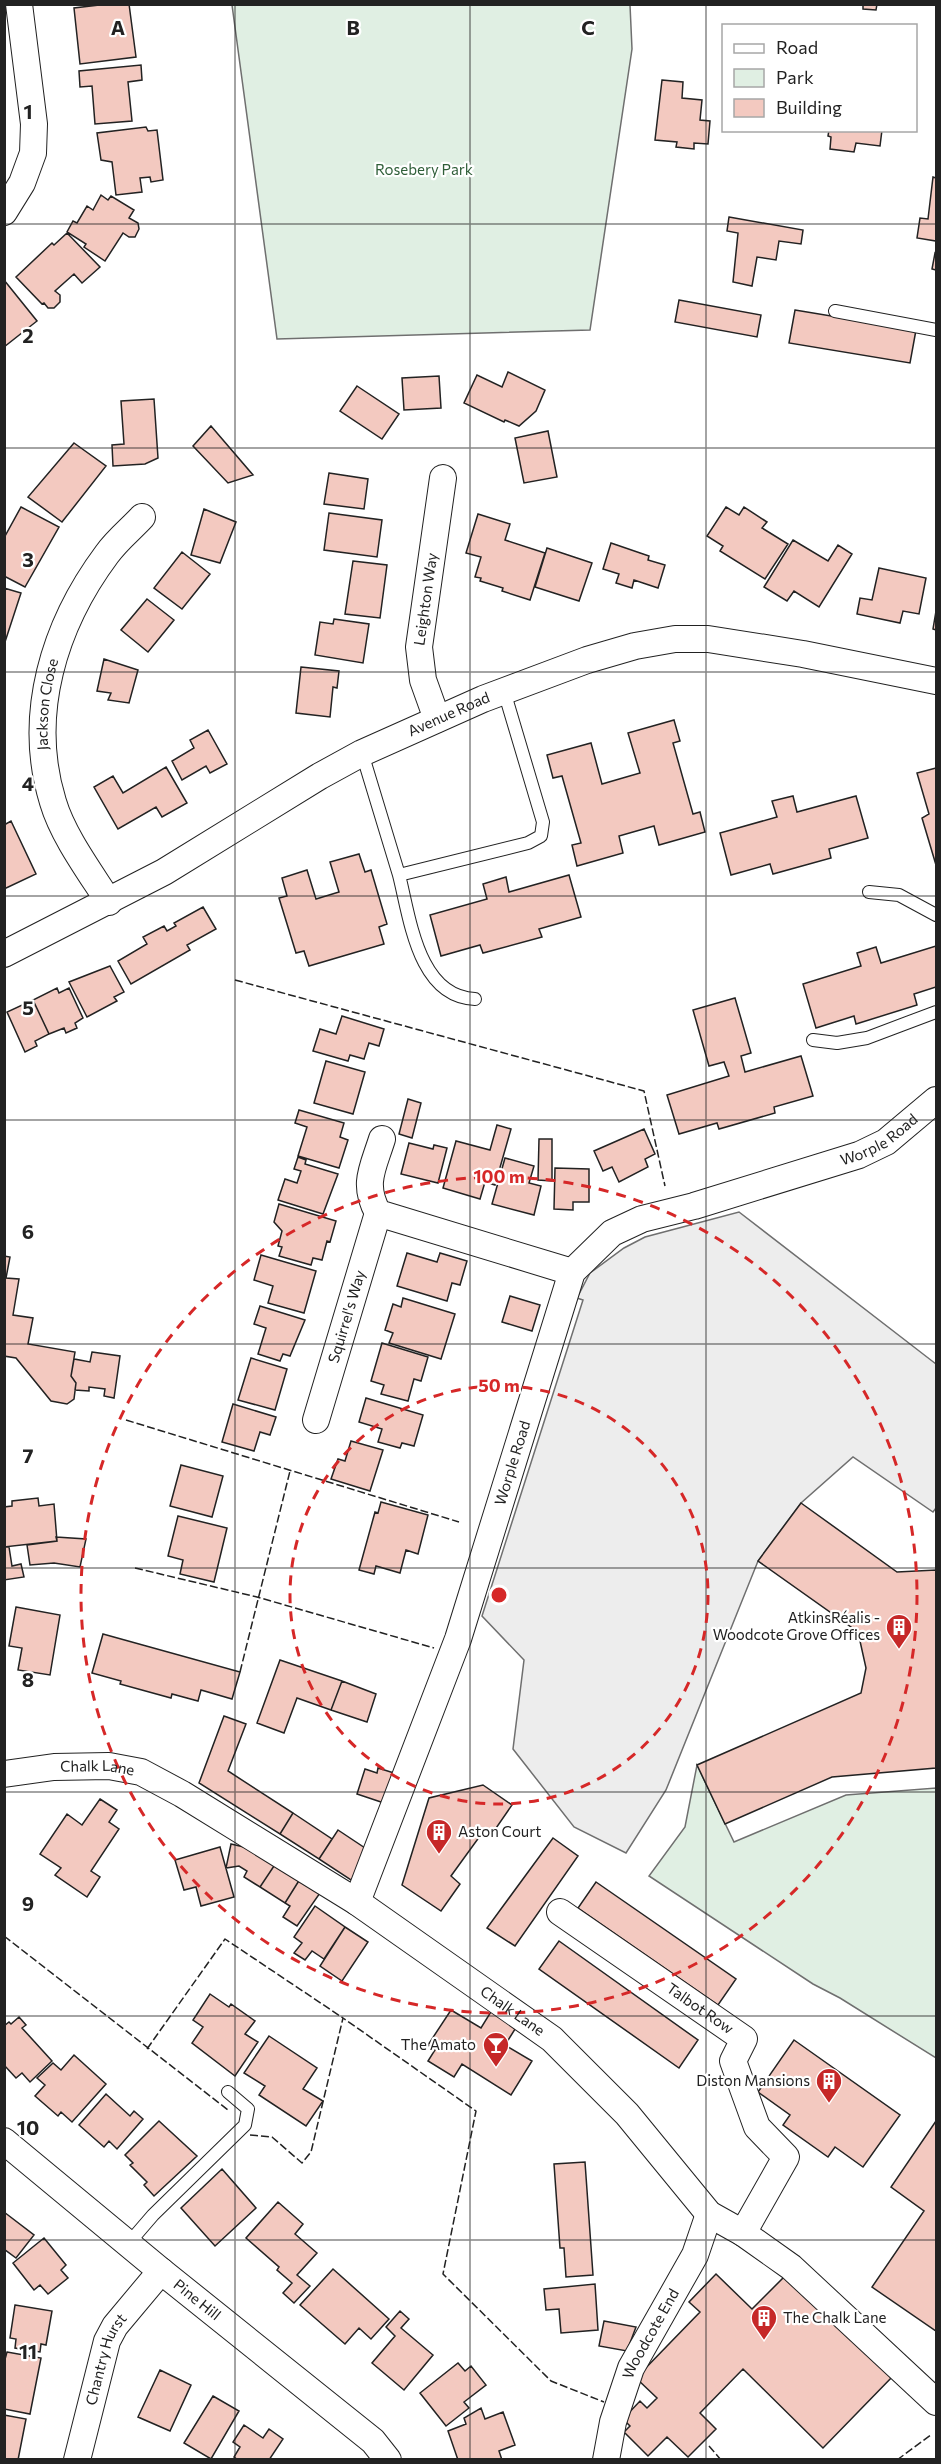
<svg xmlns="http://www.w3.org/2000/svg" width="941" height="2464" font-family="Commissioner,sans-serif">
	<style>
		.green { fill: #e0efe3; stroke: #6f6f6f; stroke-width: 1.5 }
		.parking { fill: #ededed; stroke: #6f6f6f; stroke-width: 1.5 }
		.building { fill: #f3c9c0; stroke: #222; stroke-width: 1.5 }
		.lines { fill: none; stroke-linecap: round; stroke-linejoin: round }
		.service-casing { stroke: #222; stroke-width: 14 }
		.minor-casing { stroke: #222; stroke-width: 28 }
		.service { stroke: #fff; stroke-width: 12 }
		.minor { stroke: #fff; stroke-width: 26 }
		.fence { stroke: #222; stroke-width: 1.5; stroke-dasharray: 8 3; stroke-linecap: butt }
		.grid { fill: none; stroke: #222; stroke-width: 1.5; stroke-opacity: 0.55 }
		.ring { fill: none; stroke: #d62828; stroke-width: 3; stroke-dasharray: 10 8 }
		.labels { text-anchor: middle; stroke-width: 4.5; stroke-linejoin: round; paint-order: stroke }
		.park-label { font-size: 15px; fill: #2f5e38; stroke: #fff }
		.street-label { font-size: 15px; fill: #222; stroke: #fff }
		.poi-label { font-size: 15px; fill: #222; stroke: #fff; text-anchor: end }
		.grid-label { font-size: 20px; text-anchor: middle; font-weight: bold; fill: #222; stroke: #fff; stroke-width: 4.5; stroke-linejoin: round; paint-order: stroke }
		.centre { fill: #d62828; stroke: #fff; stroke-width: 3 }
		.ring-label { font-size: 18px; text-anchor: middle; font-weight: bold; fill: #d62828; stroke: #fff; stroke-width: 4.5; stroke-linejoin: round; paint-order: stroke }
	</style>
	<rect width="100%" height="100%" fill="#fff"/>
	<!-- green -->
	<path class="green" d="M232,5H630L632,49L590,330L277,339Z
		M697,1765L734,1842L846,1795L936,1788V2058L840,1998L813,1984L649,1876L685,1827Z"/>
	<!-- parking -->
	<path class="parking" d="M739,1212L936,1364V1508L933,1512L853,1457L801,1503L758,1561L666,1790L626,1853L574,1827L513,1749L524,1660L482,1616L583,1300L577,1298L590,1273L624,1248L645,1237Z"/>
	<!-- building -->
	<path class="building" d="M108,4H129L136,57L80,64L74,8Z
		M863,4H877L876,10L863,9Z
		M141,65L142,80L128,82L132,121L95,124L92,86L80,87L79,71Z
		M662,80L683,82L682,98L702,100L700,120L710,121L708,144L694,143V149L676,147L677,142L655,140Z
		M146,127L148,131L157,130L163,180L151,182L150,177L140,178L142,192L116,195L112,162L101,160L97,133Z
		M829,130H882L880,146L856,143L854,152L830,149L831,137L828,136Z
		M933,177L936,178V241L917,238L920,218L928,219Z
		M101,195L108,200L111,196L134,210L129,218L138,223L139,229L135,237H129L123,233L105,261L84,247L86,244L67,232L73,221L77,223L87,206L93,210Z
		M729,217L803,230L801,244L779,241L776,260L757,257L752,286L733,282L738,233L727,231Z
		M67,233L100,267L82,283L74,274L55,291L60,295V302L54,308H48L44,303L42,304L16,277L52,243L54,245Z
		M935,253L936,254V270L932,269Z
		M4,280L37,321L4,347Z
		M679,300L761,315L757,337L675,322Z
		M795,310L916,330L910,363L789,343Z
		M508,372L545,390L536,411L519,426L505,420L504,422L464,403L477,375L502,387Z
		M439,376L441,408L404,410L402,378Z
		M357,386L399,414L382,439L340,411Z
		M154,399L158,458L145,464L113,466L112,445L124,444L121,401Z
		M211,426L253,475L228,483L193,446Z
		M548,431L557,477L524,483L515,438Z
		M74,443L106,466L62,522L28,497Z
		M329,473L368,479L364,509L324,504Z
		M21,507L59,527L25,587L4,576V538Z
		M726,507L739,515L744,507L767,522L762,528L788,544L765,579L720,551L723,546L707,536Z
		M204,509L236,522L220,563L191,555Z
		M329,513L382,520L377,557L324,550Z
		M478,514L510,524L505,540L545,553L530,600L502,591L503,588L480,581L481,578L475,577L481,557L466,553Z
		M793,540L828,561L838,545L852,554L819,607L794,591L787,601L764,587Z
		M611,543L649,556L648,560L665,565L658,588L634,580L632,588L616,583L619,574L603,569Z
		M547,548L592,563L579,601L535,587Z
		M182,552L210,574L182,609L154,588Z
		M353,561L387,565L380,618L345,614Z
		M879,568L926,578L919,614L903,611L900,623L857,614L860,598L872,600Z
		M4,588L21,593L4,645Z
		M147,599L174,620L148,652L121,630Z
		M936,611V630L933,629Z
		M334,619L369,624L363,663L315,655L320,622L333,624Z
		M104,659L138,670L129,703L108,700L111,693L97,691Z
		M301,667L339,671L337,688L333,687L330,717L296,713Z
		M674,720L680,741L673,743L693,814L700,812L705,832L659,845L654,826L619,836L623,853L577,866L572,845L581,843L562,776L553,778L547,755L591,743L602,784L640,773L628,733Z
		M208,730L227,764L210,773L206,766L182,780L172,761L194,748L190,740Z
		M166,767L187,803L162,817L156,807L118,829L94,787L113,776L123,793Z
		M936,768V865L922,818L929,814L917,773Z
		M793,796L797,812L856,796L868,838L829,849L831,858L773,874L770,864L731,875L720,833L777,817L772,801Z
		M11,821L36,874L4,889V825Z
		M359,854L365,872L371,870L387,924L379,927L384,944L309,966L304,951L296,953L279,898L287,896L282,878L307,870L316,899L339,892L330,862Z
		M569,875L581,917L539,929L542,937L483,953L480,945L441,956L430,915L487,899L483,884L506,877L509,892Z
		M203,907L216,929L187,945L190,950L131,984L118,961L147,944L143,937L164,926L167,931L176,926L174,923Z
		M936,946V987L914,994L917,1005L856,1024L854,1016L816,1028L803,984L861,966L857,953L876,947L881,963Z
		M110,966L124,992L114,997L117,1001L87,1017L69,982Z
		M57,988L59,993L69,988L83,1018L75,1023L77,1028L66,1033L64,1028L49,1034L33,1000Z
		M735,998L751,1053L741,1056L745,1072L801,1056L813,1096L774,1107L775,1113L719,1129L717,1123L679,1134L667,1095L729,1076L724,1062L709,1066L693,1010Z
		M33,1000L49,1034L35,1041L37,1046L25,1052L7,1012Z
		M342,1016L384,1029L379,1046L369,1043L364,1059L350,1055L348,1061L313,1051L320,1029L336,1034Z
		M326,1061L365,1072L353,1114L314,1103Z
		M408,1099L421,1103L412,1138L399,1134Z
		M299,1110L344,1123L340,1137L348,1140L339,1168L298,1156L307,1127L295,1123Z
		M497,1125L511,1129L495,1185L485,1182L480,1199L443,1188L456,1141L490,1150Z
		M644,1129L655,1154L645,1159L648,1167L619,1182L612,1167L603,1171L594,1151Z
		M539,1139H552V1181L538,1180Z
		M409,1143L433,1149L434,1145L447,1148L438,1183L401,1174Z
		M298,1157L306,1160L305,1164L338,1174L323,1214L278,1200L285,1179L297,1183L301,1171L294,1169Z
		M505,1158L534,1166L529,1183L541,1186L534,1215L492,1204Z
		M555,1168L589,1169V1202H573V1210L554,1209Z
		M279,1204L336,1221L330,1242L327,1241L322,1260L313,1258L311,1265L279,1256L282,1247L278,1246L282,1231L274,1222Z
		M407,1253L437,1262L440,1253L467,1261L460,1285L452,1283L447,1301L397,1286Z
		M261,1255L316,1271L304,1313L268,1303L273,1286L254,1280Z
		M4,1256L10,1257L6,1278L19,1279L13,1315L33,1318L28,1344L75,1352L71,1376L76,1383L74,1399L67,1404L51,1401L16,1358L4,1356Z
		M510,1296L540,1305L532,1331L502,1322Z
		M403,1298L455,1314L441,1359L389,1343L393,1333L385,1330L393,1304L401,1307Z
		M260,1306L305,1320L290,1356L283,1354L280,1361L258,1354L266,1328L254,1324Z
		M382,1343L428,1357L421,1381L414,1379L408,1401L381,1394L384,1385L371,1381Z
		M92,1352L120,1356L114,1398L104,1396L105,1389L89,1387V1391L75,1390L76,1383L71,1376L74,1359L90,1362Z
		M251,1358L287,1369L275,1410L238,1400Z
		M366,1398L423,1415L414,1446L402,1443L400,1448L378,1442L382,1429L359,1422Z
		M233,1404L276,1417L270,1435L260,1432L254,1451L222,1442Z
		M351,1441L383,1450L370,1491L331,1479L338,1459L345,1461Z
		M181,1465L223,1476L212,1517L170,1506Z
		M38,1498L39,1506L54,1504L57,1541L4,1547V1507L12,1506V1501Z
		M381,1502L428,1515L418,1554L406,1550L400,1573L376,1566L374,1574L359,1570L375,1512L378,1513Z
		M801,1503L897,1572L936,1570V1768L832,1777L725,1824L697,1765L861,1693L866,1668L858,1632L758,1561Z
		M178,1516L227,1528L214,1582L180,1574L183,1560L168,1556Z
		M56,1537L86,1539L80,1567L54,1563L30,1565L27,1545L57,1541Z
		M4,1547H9L12,1566L21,1564L24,1577L4,1580Z
		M16,1607L60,1615L50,1675L18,1670L22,1648L9,1646Z
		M103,1634L240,1672L232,1699L201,1690L198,1701L172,1694L171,1698L120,1684L121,1681L92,1673Z
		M280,1660L342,1681L331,1710L297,1698L284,1733L257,1723Z
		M342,1681L376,1694L367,1722L331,1710Z
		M224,1716L246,1724L228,1771L293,1813L280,1834L199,1783Z
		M378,1768L394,1773L384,1803L357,1794L365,1769L377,1773Z
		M483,1785L512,1805L492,1834L485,1829L451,1876L460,1884L441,1911L402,1885L429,1798Z
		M100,1799L117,1810L109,1822L119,1829L91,1871L100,1877L87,1897L55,1875L61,1868L40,1854L67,1814L82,1825Z
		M293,1813L332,1839L319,1859L280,1834Z
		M338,1830L368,1850L354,1882L319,1859Z
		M553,1838L578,1856L515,1946L487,1928Z
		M231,1844L244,1847L276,1863L260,1887L244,1877L247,1871L239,1866L226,1868Z
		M220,1847L234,1897L201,1906L196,1887L184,1890L175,1860Z
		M276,1863L300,1879L285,1903L260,1887Z
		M300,1879L320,1893L297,1926L283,1917L290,1906L285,1903Z
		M596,1882L736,1979L718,2005L578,1908Z
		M315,1906L345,1927L324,1959L312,1951L305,1960L294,1953L302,1943L294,1937Z
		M345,1927L368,1942L342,1981L320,1966Z
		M559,1941L698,2040L679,2068L539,1969Z
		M210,1994L229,2007L231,2004L255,2021L245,2034L258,2042L235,2076L192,2043L203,2027L193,2020Z
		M451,2010L481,2028L492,2010L517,2026L505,2045L532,2061L511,2095L462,2064L454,2077L428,2061L435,2050L428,2045Z
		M19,2017L26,2025L22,2028L52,2061L30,2082L22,2073L16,2078L4,2065V2026L9,2022L11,2024Z
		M269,2036L317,2068L303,2089L323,2101L306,2126L259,2095L265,2086L244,2073Z
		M794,2040L900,2115L863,2167L835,2147L828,2157L783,2125L790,2115L758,2092Z
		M74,2055L106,2084L72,2122L61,2112L58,2116L35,2096L45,2085L37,2078L53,2063L61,2070Z
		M106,2094L130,2116L134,2111L143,2119L117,2149L109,2141L104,2147L79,2125Z
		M159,2121L197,2156L154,2196L144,2185L147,2182L130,2165L133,2163L125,2155Z
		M936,2121V2331L872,2287L924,2211L891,2187Z
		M585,2162L593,2275L566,2277L564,2248H560L554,2164Z
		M222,2169L256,2208L215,2246L181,2208Z
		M278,2202L303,2224L295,2234L317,2253L297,2275L310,2286L294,2303L283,2293L292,2283L277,2270L279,2267L246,2238Z
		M4,2212L34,2235L16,2258L4,2249Z
		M44,2238L66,2265L61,2270L68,2278L48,2294L40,2285L34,2290L13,2263Z
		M333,2269L389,2319L371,2339L359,2328L345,2344L300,2305Z
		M716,2274L752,2309L787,2274L893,2376L823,2448L743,2369L700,2413L716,2429L688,2457L667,2437L648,2456L624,2432L630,2426L623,2419L640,2401L647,2408L657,2398L636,2378L700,2312L689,2302Z
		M595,2284L598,2330L561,2333L559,2309L546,2310L544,2289Z
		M15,2305L52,2311L46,2345L41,2344L40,2352L15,2348L16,2339L10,2338Z
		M400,2311L409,2319L401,2328L433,2355L404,2390L372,2363L395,2336L386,2327Z
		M604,2321L636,2327L627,2351L599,2346Z
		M7,2352L41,2358L30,2414L4,2409V2363Z
		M458,2363L465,2371L471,2366L486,2385L464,2402L469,2408L446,2426L420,2393Z
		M160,2370L191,2385L170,2431L138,2417Z
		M213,2396L239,2411L211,2459L184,2443Z
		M481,2408L485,2419L503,2412L515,2445L499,2451L502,2460H458L448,2431L466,2424L464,2418Z
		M4,2415L26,2419L18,2460H4Z
		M244,2425L263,2438L269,2429L283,2439L269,2460H238L234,2457L240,2447L233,2442Z"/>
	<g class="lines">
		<!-- service casing -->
		<g class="service-casing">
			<path id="service" d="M835,311L936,330
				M362,753L399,875L528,843L541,836L543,822L504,691
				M399,875C410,918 418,997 475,999
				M869,892L899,895L936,915
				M813,1040L837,1043L867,1038L936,1012
				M128,2244L153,2215L245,2125L248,2109L228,2092"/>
		</g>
		<!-- minor casing -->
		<g class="minor-casing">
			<g id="minor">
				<path d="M4,212L22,183L33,153L34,124L19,4"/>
				<path id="s1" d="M437,719L423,680L419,647L443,478"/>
				<path id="s2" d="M109,902C90,872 63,836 53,802C26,715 54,625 107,554C117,540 131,529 142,517"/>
				<path id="s3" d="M4,954L164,872L320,776L362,753L483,699L587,660L635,646L675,639H708L803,654L936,681"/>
				<path d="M382,1139C373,1168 362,1184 378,1213L572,1272"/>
				<path id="s4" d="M316,1420L378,1213"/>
				<path id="s5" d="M4,1774L54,1767L109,1766L141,1772L182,1794L357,1902L552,2039L627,2114L709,2214L743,2233L791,2267L936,2402"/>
				<path id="s6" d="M357,1902L458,1639L572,1272L612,1233L642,1219L694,1206L859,1155L886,1142L936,1100"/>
				<path id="s7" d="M560,1912L744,2039L733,2061L757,2127L786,2157L743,2233"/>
				<path id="s8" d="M4,2141L161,2271L373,2441L388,2460"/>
				<path id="s9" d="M77,2460L107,2341L115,2326L161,2271"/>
				<path id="s10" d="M606,2460L613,2422L631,2368L695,2255L709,2214"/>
			</g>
		</g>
		<!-- service -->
		<use href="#service" class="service"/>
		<!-- minor -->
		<use href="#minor" class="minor"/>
		<!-- fence -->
		<path class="fence" d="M235,980L644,1091L665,1186
			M126,1420L459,1522
			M135,1568L257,1597L434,1648
			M240,1672L290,1471
			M4,1936L228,2110
			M147,2049L225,1939L343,2018
			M250,2135L272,2137L302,2163L311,2152L343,2018L476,2111L443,2274L551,2381L604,2402
			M709,2446L721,2460
			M897,2460L932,2434"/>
	</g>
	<!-- grid -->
	<path class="grid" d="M235,4V2460M470,4V2460M706,4V2460M4,224H936M4,448H936M4,672H936M4,896H936M4,1120H936M4,1344H936M4,1568H936M4,1792H936M4,2016H936M4,2240H936"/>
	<!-- distance rings -->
	<g class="ring">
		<circle cx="499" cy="1595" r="209"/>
		<circle cx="499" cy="1595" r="418"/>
	</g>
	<!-- icons -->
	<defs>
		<g id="building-pin" transform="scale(1.35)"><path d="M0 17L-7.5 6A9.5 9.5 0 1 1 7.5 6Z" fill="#c62828" stroke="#fff"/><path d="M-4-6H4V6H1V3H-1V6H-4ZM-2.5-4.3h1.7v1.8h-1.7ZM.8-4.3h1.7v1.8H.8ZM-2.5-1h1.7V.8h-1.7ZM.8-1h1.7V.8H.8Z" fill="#fff"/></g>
		<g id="bar-pin" transform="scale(1.35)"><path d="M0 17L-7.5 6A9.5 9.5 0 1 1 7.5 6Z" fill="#c62828" stroke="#fff"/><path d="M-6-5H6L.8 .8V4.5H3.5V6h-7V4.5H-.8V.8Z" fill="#fff"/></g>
	</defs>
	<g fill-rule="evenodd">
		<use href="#building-pin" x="899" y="1627"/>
		<use href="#building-pin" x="439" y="1832"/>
		<use href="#bar-pin" x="496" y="2045"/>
		<use href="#building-pin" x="829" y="2081"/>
		<use href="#building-pin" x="764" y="2318"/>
	</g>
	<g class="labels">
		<!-- park labels -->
		<g class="park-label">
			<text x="424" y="175">Rosebery Park</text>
		</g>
		<!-- street labels -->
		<g class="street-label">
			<text dy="5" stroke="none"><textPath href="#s1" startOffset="123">Leighton Way</textPath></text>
			<text dy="5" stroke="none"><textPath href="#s2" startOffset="214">Jackson Close</textPath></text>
			<text dy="5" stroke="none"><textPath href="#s3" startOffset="506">Avenue Road</textPath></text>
			<text dy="5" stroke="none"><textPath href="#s6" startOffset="1006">Worple Road</textPath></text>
			<text dy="5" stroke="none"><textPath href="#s4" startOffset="108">Squirrel's Way</textPath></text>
			<text dy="5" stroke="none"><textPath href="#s6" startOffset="466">Worple Road</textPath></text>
			<text dy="5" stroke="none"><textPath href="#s5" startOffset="94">Chalk Lane</textPath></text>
			<text dy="5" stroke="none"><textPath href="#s7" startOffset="170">Talbot Row</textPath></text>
			<text dy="5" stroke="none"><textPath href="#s5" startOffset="580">Chalk Lane</textPath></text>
			<text dy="5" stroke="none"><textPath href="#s8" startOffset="250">Pine Hill</textPath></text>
			<text dy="5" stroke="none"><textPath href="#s10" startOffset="135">Woodcote End</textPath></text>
			<text dy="5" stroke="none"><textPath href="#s9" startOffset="105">Chantry Hurst</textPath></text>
		</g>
		<!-- poi labels -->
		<g class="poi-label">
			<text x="880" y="1623">AtkinsRéalis -<tspan x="880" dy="17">Woodcote Grove Offices</tspan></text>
			<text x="458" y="1837" text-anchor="start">Aston Court</text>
			<text x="476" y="2050">The Amato</text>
			<text x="810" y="2086">Diston Mansions</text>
			<text x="783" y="2323" text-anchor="start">The Chalk Lane</text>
		</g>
	</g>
	<g class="grid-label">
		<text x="118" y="35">A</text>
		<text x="353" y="35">B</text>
		<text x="588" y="35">C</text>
		<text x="28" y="119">1</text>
		<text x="28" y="343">2</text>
		<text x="28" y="567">3</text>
		<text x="28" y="791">4</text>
		<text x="28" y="1015">5</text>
		<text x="28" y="1239">6</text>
		<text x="28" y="1463">7</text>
		<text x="28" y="1687">8</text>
		<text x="28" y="1911">9</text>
		<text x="28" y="2135">10</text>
		<text x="28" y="2359">11</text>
	</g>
	<circle cx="499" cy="1595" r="9" class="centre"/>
	<g class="ring-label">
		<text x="499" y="1183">100 m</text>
		<text x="499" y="1392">50 m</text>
	</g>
	<!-- border -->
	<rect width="941" height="2464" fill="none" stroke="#222222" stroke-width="12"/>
	<!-- legend -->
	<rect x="722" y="24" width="195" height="108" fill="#ffffff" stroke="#a7a7a7" stroke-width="1.5"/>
	<rect x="734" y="44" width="30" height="9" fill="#ffffff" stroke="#a7a7a7" stroke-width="1.5"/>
	<text x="776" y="54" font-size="18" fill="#222222">Road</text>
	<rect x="734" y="69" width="30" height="18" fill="#e0efe3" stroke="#a7a7a7" stroke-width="1.5"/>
	<text x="776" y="84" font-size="18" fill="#222222">Park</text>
	<rect x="734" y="99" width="30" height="18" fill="#f3c9c0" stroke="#a7a7a7" stroke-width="1.5"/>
	<text x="776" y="114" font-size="18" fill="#222222">Building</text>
</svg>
